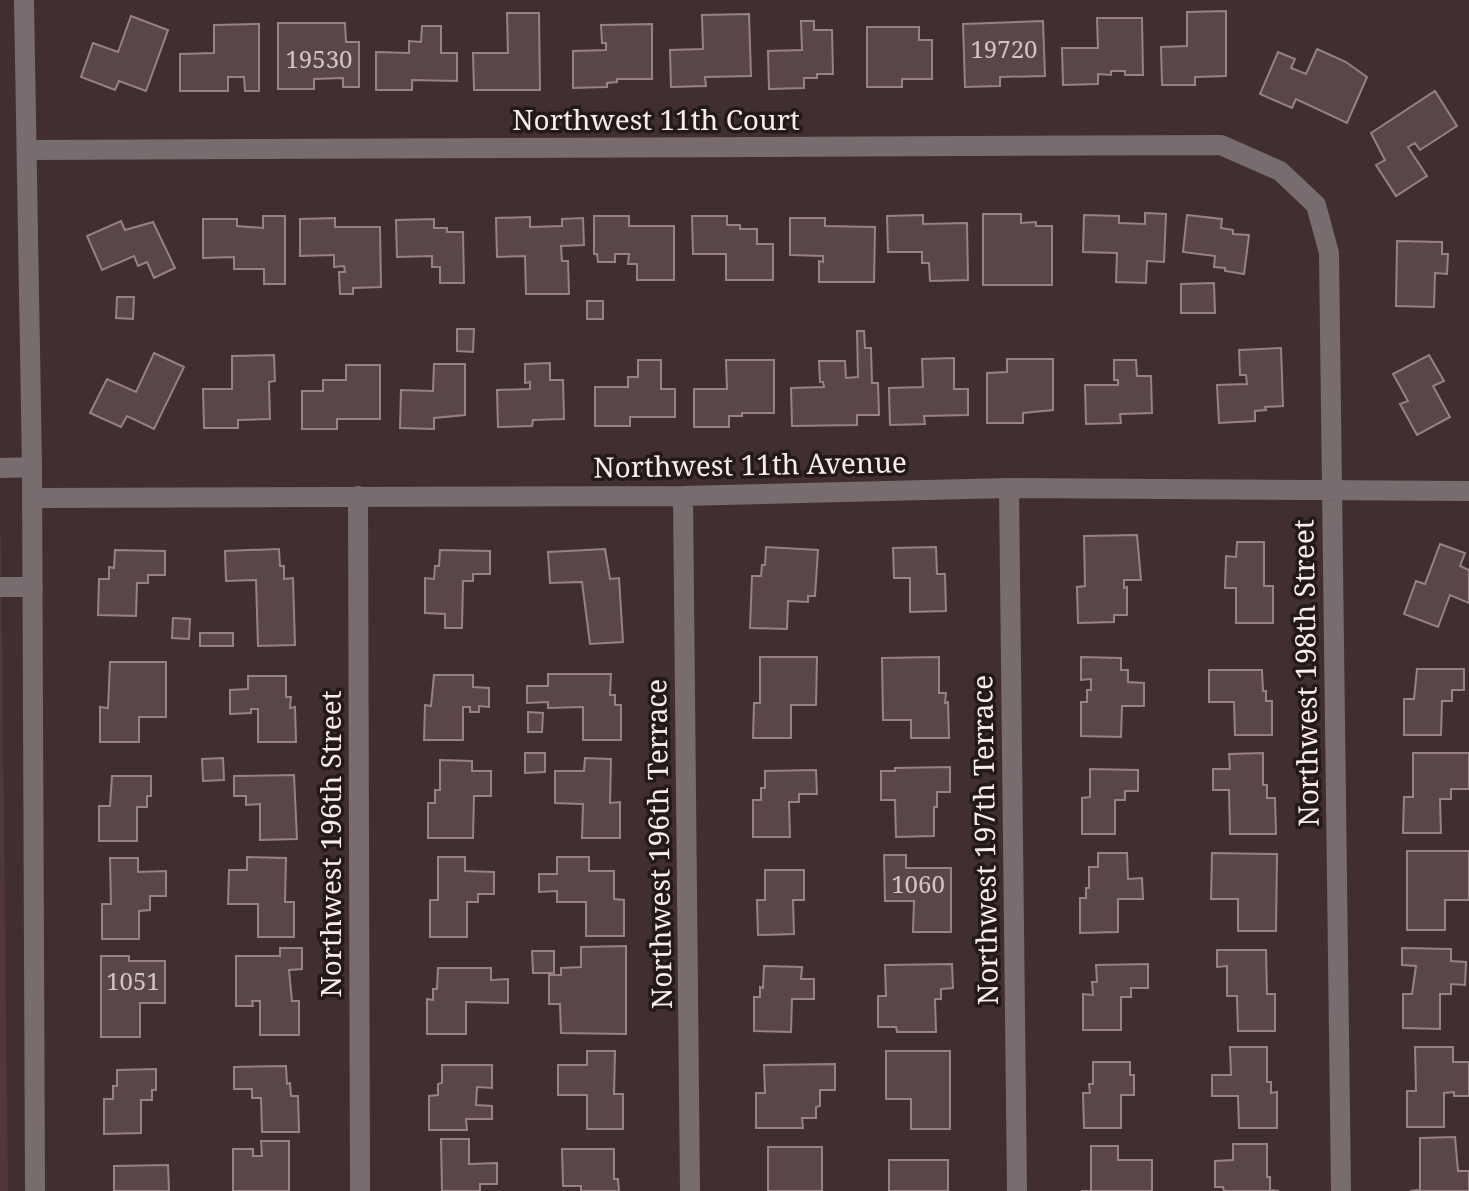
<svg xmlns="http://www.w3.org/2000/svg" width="1469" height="1191" font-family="'Noto Serif',serif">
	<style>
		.built { fill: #50373b }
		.building { fill: #5a4648; stroke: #988184; stroke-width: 2 }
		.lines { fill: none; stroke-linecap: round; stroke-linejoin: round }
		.minor { stroke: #776d6e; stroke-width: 20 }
		.labels { text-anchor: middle; stroke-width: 7; stroke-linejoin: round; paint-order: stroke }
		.number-label { font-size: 24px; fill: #d2c3c4 }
		.street-label { font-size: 28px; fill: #faedee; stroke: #22191a }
	</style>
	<rect width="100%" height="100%" fill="#412e30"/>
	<!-- built -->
	<path class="built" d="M0,537H1L8,1191H0Z"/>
	<!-- building -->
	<path class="building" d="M1226,11V76L1195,77V85H1162L1161,47L1187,46V12Z
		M507,13H539L540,90H474L473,53H508Z
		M749,14L751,76L705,77L706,86L671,87L670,50L703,49L702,15Z
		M131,16L168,30L146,91L119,81L115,90L81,77L93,43L118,52Z
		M1097,18H1142L1143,75H1125V71H1111V75L1098,74V84L1063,85L1062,48H1098Z
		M801,21H814V30H832L833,74H817V78H804V88L769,89L768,51L802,50Z
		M1043,21L1045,76L1000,77V86L965,87L963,24Z
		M278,23H345L346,42H359V87H343V78L314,79V89H278Z
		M259,24V91H245L244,77H228V91H180V54L214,53V25Z
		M652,24V79H617V82L607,83V87L573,88V51L606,50V43H602L601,25Z
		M422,26H441V53H457V81L412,80V90H376V52L409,53V41L421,42Z
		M867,27H919V40H932V79H902V87H867Z
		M1317,49L1346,62L1367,77L1347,123L1296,99L1292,108L1260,94L1278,52L1295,59L1291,68L1306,74Z
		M1435,91L1457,126L1420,150L1415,143L1408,147L1427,176L1396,196L1376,165L1385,160L1371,133Z
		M1145,213L1166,214L1164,262L1147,261L1146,283L1116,282L1117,253L1083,252L1084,215L1119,216V223L1145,224Z
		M983,214H1021V223L1036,222V226H1052V285H983Z
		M923,215V224L967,223L968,280L930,281L929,263H922V252H888L887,216Z
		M1187,215L1222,219L1221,228L1233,230V234L1249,235L1244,274L1225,271V268L1214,267L1215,256L1183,252Z
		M263,216H285V284H264V269H234V257L203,258V219H237V226L263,228Z
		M594,216H629V226H674V280H637V264H628L629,254H615V262H598L597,254H594Z
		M692,216H727V225H740V229H757V244H773V280H726V254H693Z
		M530,217V227L562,226V219L583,218L584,245L561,246L562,261H568L569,294H526L525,256L497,257L496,218Z
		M335,218V227H380L381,287L353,288V294H340L339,272H345L344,266L334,267V255L300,256V219Z
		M790,218H825V226L875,227L874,282H819V261L823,262V256L790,255Z
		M434,219V228H447V232H463L464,283H440V267H432V256L397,257L396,220Z
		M121,221L125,230L153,222L175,268L154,278L147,262L138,266L134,256L102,270L87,236Z
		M1397,241L1442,242V254H1448L1447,274L1435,273L1434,307L1396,306Z
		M1214,283L1215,313H1181V284Z
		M117,297H134L133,319L116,318Z
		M587,301H603V319H587Z
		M457,329H474L473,352L457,351Z
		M857,331H864L865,348H871L872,383H878L879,415H857V425L792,426L791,388L824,387L823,382H820L819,361H845L846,378L858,377Z
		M1281,348L1283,406L1265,407L1266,410L1255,411V421L1219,423L1217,385L1247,384L1246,375H1240L1239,350Z
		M154,353L184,367L154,429L127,416L121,427L90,413L107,379L136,392Z
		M274,355L275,381L269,382L270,419L238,420V428H204L203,389H232V356Z
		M1429,355L1444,381L1433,386L1450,417L1417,435L1400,404L1408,401L1393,374Z
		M954,358V389H968V415L924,416L925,424L890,425L889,388L923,387L922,359Z
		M1007,359H1053V410L1023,413V423H987V373L1007,372Z
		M638,360H661V389H675V417H630V426H595V387H628V377H638Z
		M726,360H774V413H742V416H729V427H694V389H727Z
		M1114,360H1136L1137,376H1151L1152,413L1120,414L1121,423L1086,424L1085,385H1118V380H1114Z
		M550,363V380H563L564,419L533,420L532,426L498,427L497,390L530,389V382L525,383V364Z
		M434,364H465V415L434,418V429L400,428L401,390L433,391Z
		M346,365H380V419H337V429H302V391H323V380H346Z
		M1137,535L1141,580H1124V588L1127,587V615H1114V622L1078,623L1077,587L1085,586L1084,536Z
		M1237,542H1264V586H1273V623H1236V588H1225L1226,556L1236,557Z
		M1440,544L1465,553L1460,566L1469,570V603L1450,595L1438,627L1404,614L1416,581L1425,584Z
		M766,547L818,550L815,596H808V602L788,601L787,629L750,628L752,576H761L762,565H765Z
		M936,547L937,574H945L946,611L910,612V578H894L893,548Z
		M279,549L280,566H284V579L293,578L295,645L258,646L256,580L226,581L225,551Z
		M605,549L610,579L619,578L623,642L590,644L582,582L550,583L548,552Z
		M115,550L165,551V575H148V583H137L136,616L98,615L99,579H109V567L114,568Z
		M440,550L490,551V574H473V581H463L462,628H445V614L425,613V578L434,579L435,566H439Z
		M173,618L190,619L189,639L172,638Z
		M200,633H233V646H200Z
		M760,657H817L816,705H791V738H753L754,703H760Z
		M939,657V693H946L945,703L948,702L949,738H911V720H883L882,658Z
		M1081,657L1121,658V670H1128V682L1144,683V706H1122L1121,737L1081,736V702H1087V690H1091V679L1081,680Z
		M110,662H166V717H139V742H100V707L108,708Z
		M1417,669H1464V690H1452V701H1442L1441,735H1404V699H1414Z
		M1209,670H1262L1263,691H1266V701H1272V735H1235L1234,702H1209Z
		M548,674H611L610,695H615V705H621V740H583V707L548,708V702L527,703V686H548Z
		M434,675H473V687L489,688V707L479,706V712H470V707H463V740H424L425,705L431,706Z
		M248,676H286V697H291L290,708L295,707L296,742H258V709H251V713L230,714V690L248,689Z
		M528,712L543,713L542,732H528Z
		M525,753H545V772L525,773Z
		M1263,753V785H1267V798H1275L1276,834H1230L1229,790H1213V769H1230L1229,754Z
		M1413,753H1469V789H1451V799H1440L1441,833H1403L1404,797H1413Z
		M223,758L224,780L203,781L202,759Z
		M585,758L611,759L610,803L620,802V838H582L583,804L555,803V771H584Z
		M440,760L472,761V771H491V796H474L473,838H428V803H435V790H440Z
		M950,767V792H937V807H934V836L896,837L895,800H881V771H895V768Z
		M1090,769L1138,770V791H1125V800H1115V834H1082V798L1090,797Z
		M816,770L817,794H799V802H789L790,837H753V800H761V788H765V771Z
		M294,775L297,839L260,840V804L246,805V796H234V776Z
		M112,776H151V796H147V807H137V841H99V806H110Z
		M1407,851H1469V900H1445V930H1407Z
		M1098,853H1127L1128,879L1142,878L1143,899H1118V932L1080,933V898H1086V888H1089V867H1098Z
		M1212,853L1277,854L1276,931H1238V899H1211Z
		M884,855H906V868H951V932H913L914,901H885Z
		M247,857L286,858L285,902H294V937H258V904H228L229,870H247Z
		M438,857H465V871L494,872V894H478V902H467V937H430V900H438Z
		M557,857H589V871H614V899L624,900V936H586V902H557V891L539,892V874H557Z
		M110,858H138V872L166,871V896H150V910L139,911V939H102V904H111Z
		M765,870H804V900H793L794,934L758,935L757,900H765Z
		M626,946V1034L561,1033L560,1004H549V975H561V968L581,967V947Z
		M280,948H302V969L289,970L292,1001H299V1035H260V1001H252L253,1006H236V956H280Z
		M1402,948L1451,949V961L1466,962L1465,985L1451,984V994H1440V1029L1403,1028V994H1412L1416,966L1402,965Z
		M1217,950H1266L1267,994H1275V1031H1238L1237,996H1227V966L1217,967Z
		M532,951H554V973H533Z
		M101,956H129V961H165V1003H140V1037H101Z
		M952,964L953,988L941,989V999H935L936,1032H897L896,1027H878V996H886L885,965Z
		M1148,964V988H1131V997H1121V1030H1083V994L1093,995L1092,982H1097L1096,965Z
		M764,966L802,967L801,979H814V999H792L791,1032L754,1031V997H760V987L763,988Z
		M438,968H491V980L508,979V1003L466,1002V1034H427V999L433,1000V989H437Z
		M1230,1047H1267V1082H1271V1093L1277,1092V1128H1239L1238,1096H1212V1075H1231Z
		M1415,1047H1453V1062H1469V1096H1454V1092L1444,1093V1127H1407V1091H1416Z
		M587,1051H615L614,1094H623V1129H587V1095H558V1065H587Z
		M886,1051H950V1129H911V1099H886Z
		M1093,1062H1130V1075H1134V1095H1121V1128H1084L1083,1093H1090L1089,1084H1093Z
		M835,1064V1090H820V1106L816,1107V1118H802L803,1128H756V1093H765L764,1065Z
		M442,1065H492V1088L477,1087L476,1105L492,1106V1119H466L467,1130H429V1096L438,1095V1084L442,1083Z
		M286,1066L287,1084L290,1083L291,1096H298L299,1132H262L261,1098H252V1089H234V1067Z
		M156,1069V1090H152V1100H141V1133L104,1134V1099H113V1086H117V1070Z
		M1455,1137L1458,1171H1469V1191H1410L1420,1190V1138Z
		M441,1139H469V1164L497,1163V1184H480V1191H442Z
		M261,1141H289V1191H233V1149H253V1156H262Z
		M1233,1144H1267V1177H1270V1190L1279,1191H1224L1223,1187H1215V1161L1233,1160Z
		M1091,1146H1118V1160H1152V1191H1081H1091Z
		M768,1147H822V1191H768Z
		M562,1149H614V1179H618L619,1191H581V1186H563Z
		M889,1160H948V1191H889Z
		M168,1165L169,1191H114V1166Z"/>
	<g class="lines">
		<!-- minor -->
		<path class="minor" d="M24,0L32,467L35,1191
			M28,150L1221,145L1280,171L1316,205L1329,253L1341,1191
			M0,468L32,467
			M1009,488L1017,1191
			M358,496L360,1191
			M683,496L690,1191
			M33,498L683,496L1009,488L1469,491
			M0,587H33"/>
	</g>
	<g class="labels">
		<!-- number labels -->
		<g class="number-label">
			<text x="1004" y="58">19720</text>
			<text x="319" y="68">19530</text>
			<text x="918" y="893">1060</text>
			<text x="133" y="990">1051</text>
		</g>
		<!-- street labels -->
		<g class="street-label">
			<text x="656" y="130">Northwest 11th Court</text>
			<text transform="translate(750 465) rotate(-1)" y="10">Northwest 11th Avenue</text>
			<text transform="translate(1306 673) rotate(-91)" y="10">Northwest 198th Street</text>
			<text transform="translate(985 840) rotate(-91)" y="10">Northwest 197th Terrace</text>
			<text transform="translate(331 844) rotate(-90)" y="10">Northwest 196th Street</text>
			<text transform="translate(659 844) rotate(-91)" y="10">Northwest 196th Terrace</text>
		</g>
	</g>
</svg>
